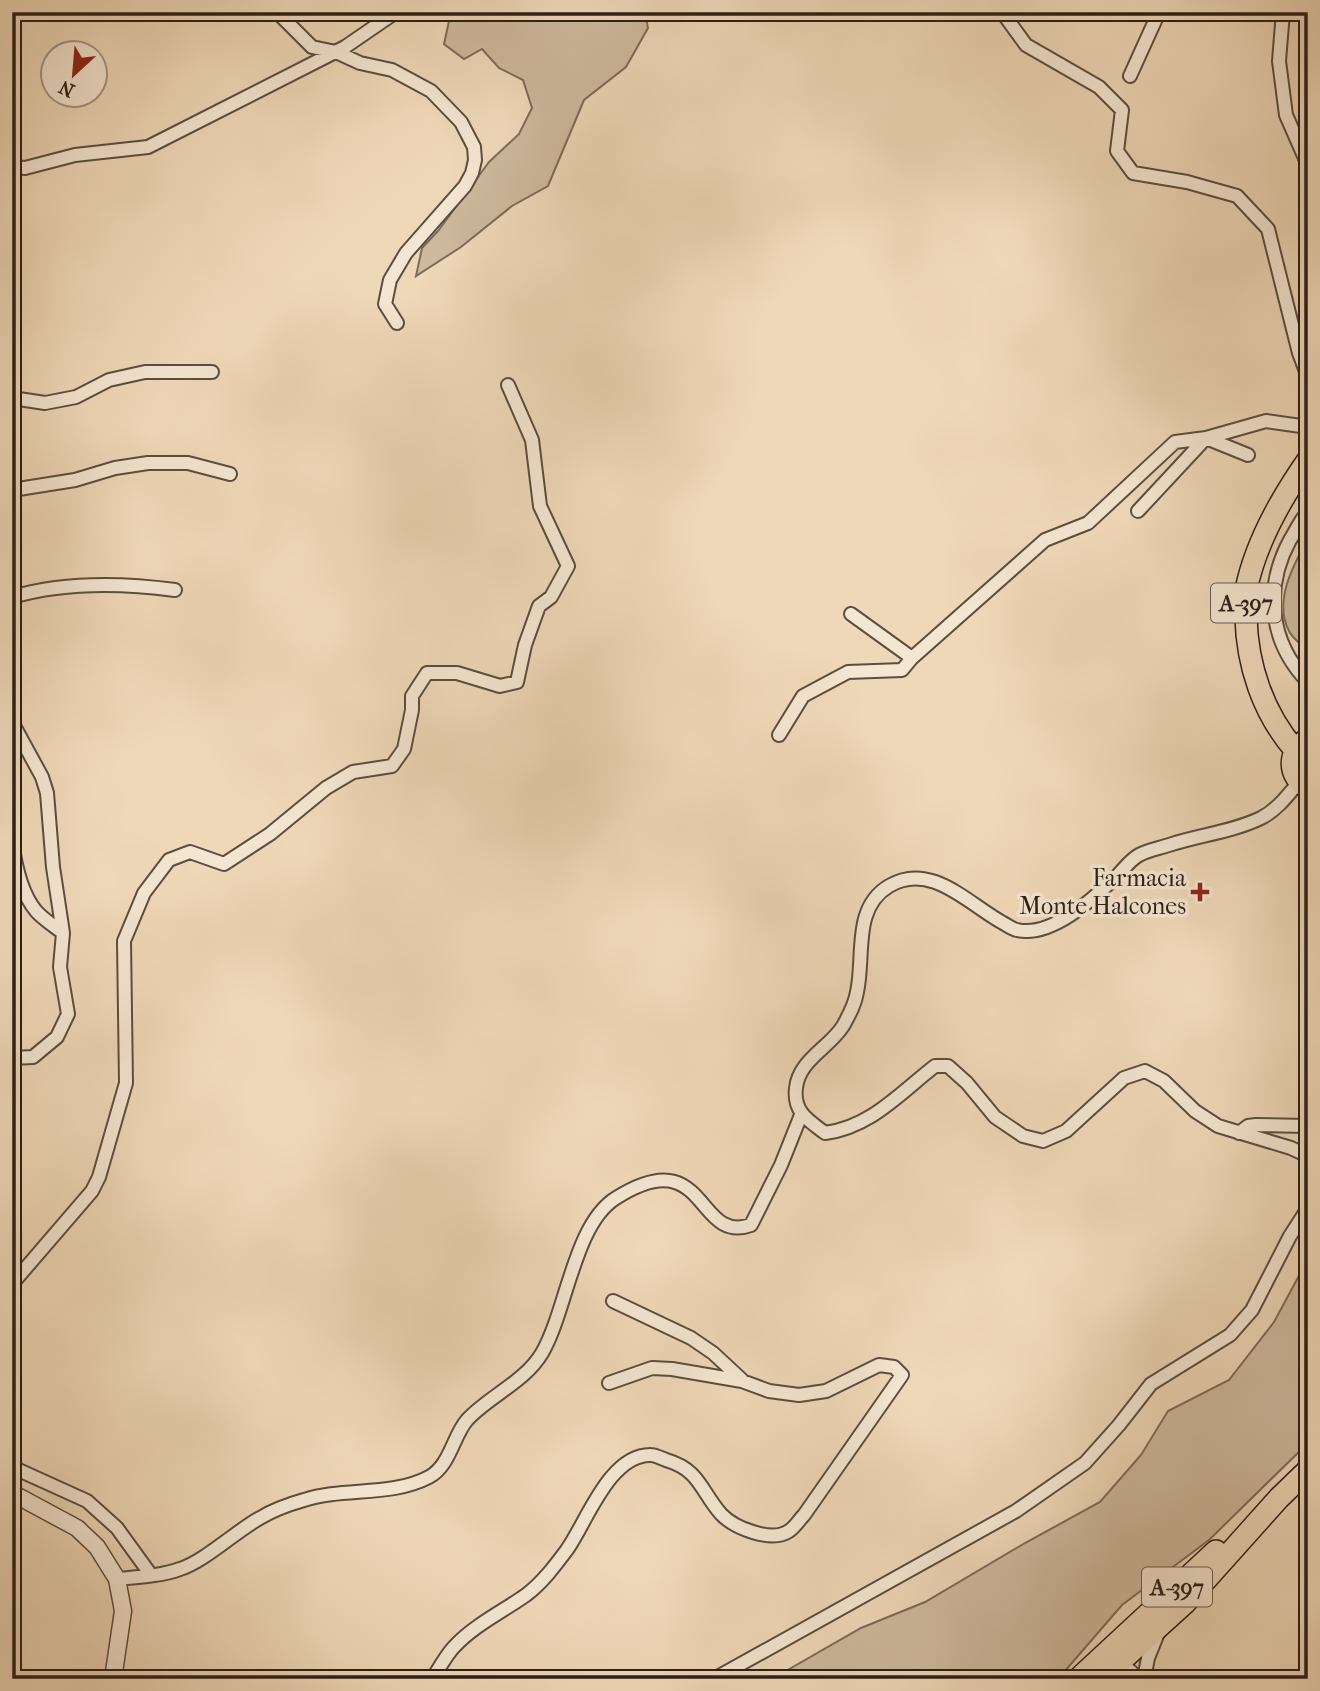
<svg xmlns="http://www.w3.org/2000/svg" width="1320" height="1691" font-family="'IM FELL French Canon',serif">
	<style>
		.green { fill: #ceb99d; stroke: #7c6c5a; stroke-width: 2 }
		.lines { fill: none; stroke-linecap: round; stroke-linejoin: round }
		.minor-casing { stroke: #5b4d40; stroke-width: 16 }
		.tertiary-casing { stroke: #5b4d40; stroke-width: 19 }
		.primary-casing { stroke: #2a1f18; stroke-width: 24 }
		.minor { stroke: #f5e6d1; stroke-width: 12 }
		.tertiary { stroke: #f5e6d1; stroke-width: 16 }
		.primary { stroke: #efd8b8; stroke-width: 21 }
		.poi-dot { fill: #8f2418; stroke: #f5e6d1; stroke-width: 2.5 }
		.labels { text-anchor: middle; stroke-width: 7; stroke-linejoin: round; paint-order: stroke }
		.shield { fill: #f5e6d1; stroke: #675b50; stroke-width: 2 }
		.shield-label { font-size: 23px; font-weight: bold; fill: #2a1f18 }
		.poi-label { font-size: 24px; fill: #2a1f18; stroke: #f5e6d1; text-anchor: end }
	</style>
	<rect width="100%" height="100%" fill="#efd8b8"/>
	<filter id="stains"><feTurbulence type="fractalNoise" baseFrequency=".00286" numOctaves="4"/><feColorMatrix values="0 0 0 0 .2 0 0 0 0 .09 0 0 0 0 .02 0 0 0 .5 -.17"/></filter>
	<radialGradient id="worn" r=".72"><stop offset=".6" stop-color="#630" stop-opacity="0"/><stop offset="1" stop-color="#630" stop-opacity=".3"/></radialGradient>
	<!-- green -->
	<path class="green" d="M451,12H645L648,28L626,67L584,100L548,186L512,206L461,247L416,276L422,248L438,231L489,162L519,134L532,108L523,80L499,68L482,49L464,59L444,44Z
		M1308,538V651C1302,645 1292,638 1289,631C1273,601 1294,564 1308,538Z
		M1308,1266V1443L1209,1540L1122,1605L1058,1679H772L861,1628L925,1602L1025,1543L1100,1502L1141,1455L1168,1411L1229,1380L1274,1322L1301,1272Z"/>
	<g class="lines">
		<!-- minor casing -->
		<g class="minor-casing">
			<path id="minor" d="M277,12L312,47L336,52L360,63L392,70L431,91L461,122L474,147L475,160L472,173L465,186L406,253L390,280L385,304L397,323
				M1002,12L1026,45L1099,87L1122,110L1117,151L1133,173L1187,182L1237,196L1268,229L1299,353L1308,377
				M1283,12L1279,61L1286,115L1308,165
				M1130,76L1159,12
				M12,167L25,168L75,155L148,147L345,47L396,12
				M12,398L45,403L76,397L109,380L145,372H212
				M1206,438L1248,455
				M12,490L75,480L115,468L148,463H188L230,474
				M1138,511L1206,438
				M1308,512C1300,520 1296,531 1290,540C1264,588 1269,642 1308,682
				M12,597C63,582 123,583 175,590
				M851,614L912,658
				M12,722L42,777L47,793L53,867L63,933L60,967L68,1014L57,1037L33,1057L12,1058
				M779,735L803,696L848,672L902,670L912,658L1045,540L1088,523L1175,442L1206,438L1266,421L1308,427
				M1299,782C1288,795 1277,810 1261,818C1232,832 1199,835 1169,845C1160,848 1148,850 1139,855C1131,859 1123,870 1116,877C1093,899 1051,938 1017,930C1012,929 1007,925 1003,923C968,904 931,861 889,886C852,908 865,956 857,992C855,1005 849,1015 843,1026C829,1048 799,1060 796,1088C793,1112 808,1120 825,1133C871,1127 900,1093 935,1066H948L967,1083L995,1117L1023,1136L1043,1141L1066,1131L1124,1078L1145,1071L1164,1081L1195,1111L1218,1126L1291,1148L1308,1156
				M12,841C15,864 21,893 36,911C43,919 54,926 63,933
				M1239,1133L1248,1126L1256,1125L1308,1126
				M12,1284L92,1191L99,1177L126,1083L124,941L144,893L169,860L190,852L224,864L270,834L326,788L353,772L392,766L404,749L412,710V696L427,673H457L500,686L517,682L525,645L539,606L551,597L568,566L540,506L532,440L508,385
				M613,1301L691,1338L713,1353L742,1380
				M12,1467L87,1501L117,1528L151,1575
				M117,1579C138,1577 161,1576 180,1569C205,1561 236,1531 260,1518C273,1510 290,1504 304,1500C344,1487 391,1497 429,1477C450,1466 453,1436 467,1420C489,1396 525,1382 542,1353C567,1310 574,1224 616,1198C708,1140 695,1245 751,1225L781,1165L801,1115
				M1113,1665L1125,1666L1139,1679
				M432,1679C439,1669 445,1657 453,1648C474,1625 502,1612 526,1595C542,1583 554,1567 566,1551C586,1524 609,1454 651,1455C655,1455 661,1458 666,1460C700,1470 700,1490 721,1514C734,1528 772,1543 789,1531C795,1527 799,1520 804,1515L902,1375L894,1367L879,1365L826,1391L799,1395L769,1391L742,1381L672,1369L652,1368L609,1383
				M714,1679L1016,1511L1085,1463L1119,1425L1151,1384L1230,1335L1252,1310L1290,1236L1308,1208
				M1144,1679L1148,1658L1158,1633"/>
		</g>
		<!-- tertiary casing -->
		<g class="tertiary-casing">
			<path id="tertiary" d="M12,1493L77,1528L97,1547L117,1579L123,1611L113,1679"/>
		</g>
		<!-- primary casing -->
		<g class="primary-casing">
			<path id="primary" d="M1308,739C1287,751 1287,776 1308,788
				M1295,750C1263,713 1247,665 1246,617C1246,608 1244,598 1246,590C1255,545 1282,497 1308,460
				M1078,1679L1216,1551
				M1101,1679L1185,1603L1279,1498L1308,1470"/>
		</g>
		<!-- minor -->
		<use href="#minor" class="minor"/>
		<!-- tertiary -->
		<use href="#tertiary" class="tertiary"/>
		<!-- primary -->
		<use href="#primary" class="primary"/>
	</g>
	<!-- markers -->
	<path class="poi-dot" d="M1196.5 881.5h7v7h7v7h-7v7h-7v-7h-7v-7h7z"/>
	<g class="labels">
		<!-- shield labels -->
		<g class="shield">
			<rect x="1211" y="583.5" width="70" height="39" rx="5"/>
			<rect x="1142" y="1567.5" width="70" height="39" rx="5"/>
		</g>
		<g class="shield-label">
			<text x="1246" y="611">A-397</text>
			<text x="1177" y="1595">A-397</text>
		</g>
		<!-- poi labels -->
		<g class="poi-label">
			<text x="1186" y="886">Farmacia<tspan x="1186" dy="28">Monte Halcones</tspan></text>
		</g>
	</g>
	<!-- margin -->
	<rect width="1320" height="1691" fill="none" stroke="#efd8b8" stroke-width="42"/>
	<rect x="14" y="14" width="1292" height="1663" fill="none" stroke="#2a1f18" stroke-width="3.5"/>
	<rect x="21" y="21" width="1278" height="1649" fill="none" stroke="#2a1f18" stroke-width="2"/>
	<!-- north arrow -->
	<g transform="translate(74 74) rotate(206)"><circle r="33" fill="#f5e6d1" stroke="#a49687" stroke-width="2"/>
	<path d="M0-5L12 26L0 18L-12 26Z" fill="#8f2418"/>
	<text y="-10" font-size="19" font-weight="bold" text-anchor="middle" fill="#2a1f18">N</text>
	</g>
	<rect width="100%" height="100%" filter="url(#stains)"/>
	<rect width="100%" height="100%" fill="url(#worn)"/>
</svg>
